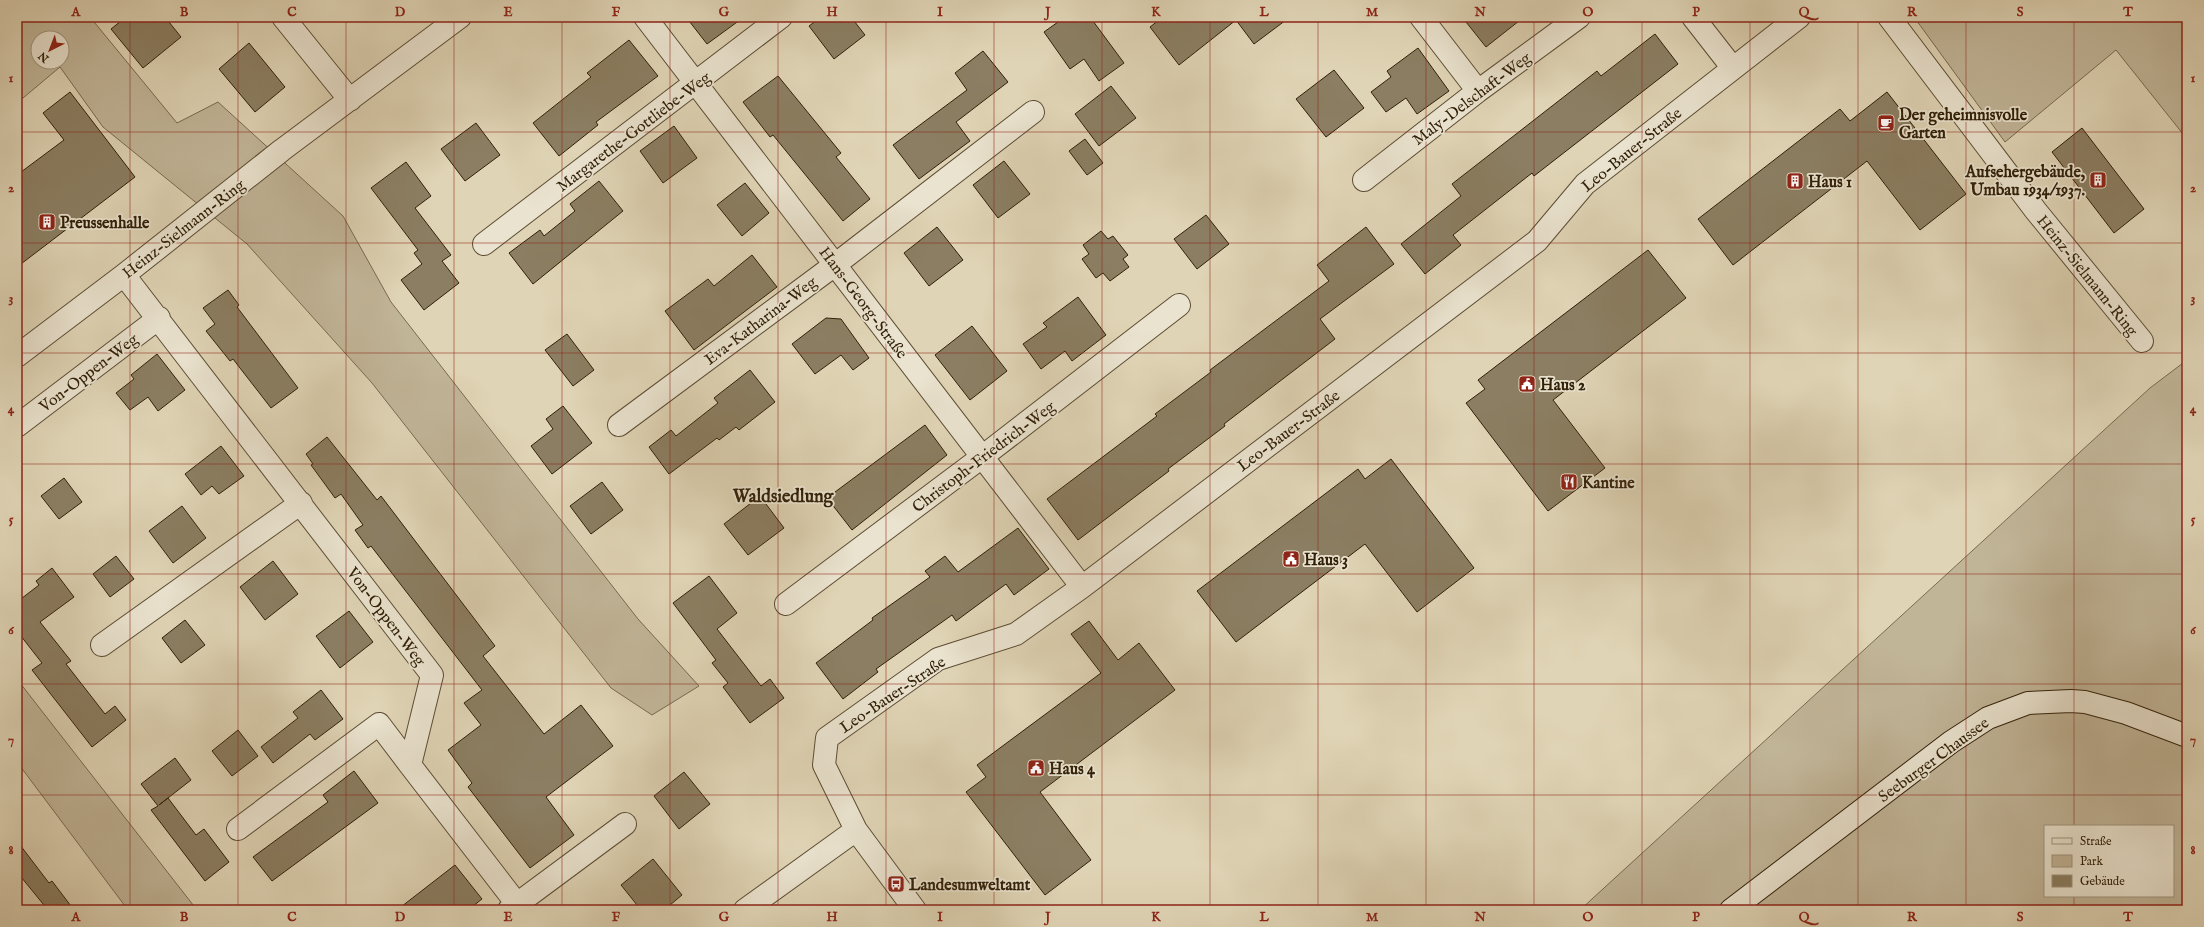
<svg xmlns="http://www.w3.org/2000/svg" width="2204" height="927" font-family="'IM FELL English',serif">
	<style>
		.green { fill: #c1b598; stroke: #796a50; fill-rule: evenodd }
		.building { fill: #8b7e62; stroke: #312009 }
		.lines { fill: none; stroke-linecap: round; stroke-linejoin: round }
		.street-casing { stroke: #5c4d34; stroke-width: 24 }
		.secondary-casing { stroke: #312009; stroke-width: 24 }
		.street { stroke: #eae3cf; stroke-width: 22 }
		.secondary { stroke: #eae3cf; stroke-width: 22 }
		.grid { fill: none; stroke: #8f2418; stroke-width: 1; stroke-opacity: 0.55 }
		.labels { text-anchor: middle; stroke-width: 3.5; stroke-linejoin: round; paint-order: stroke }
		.street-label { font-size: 16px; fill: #312009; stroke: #eae3cf }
		.poi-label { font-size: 16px; font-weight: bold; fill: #312009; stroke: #eae3cf; text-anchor: start }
		.quarter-label { font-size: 18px; font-weight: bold; fill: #312009; stroke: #eae3cf }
		.neatline { fill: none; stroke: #8f2418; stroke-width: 1.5 }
		.grid-label { font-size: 13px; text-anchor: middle; font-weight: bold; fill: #8f2418 }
	</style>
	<rect width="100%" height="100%" fill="#dfd4b5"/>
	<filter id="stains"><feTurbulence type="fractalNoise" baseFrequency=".005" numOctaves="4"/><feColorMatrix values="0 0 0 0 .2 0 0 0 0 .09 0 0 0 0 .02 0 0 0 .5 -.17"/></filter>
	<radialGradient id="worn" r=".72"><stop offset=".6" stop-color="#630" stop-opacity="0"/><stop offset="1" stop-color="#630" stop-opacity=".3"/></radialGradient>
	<!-- green -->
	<path class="green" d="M17,17H90L177,123L218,102L343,216L391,302L638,619L699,686L652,715L611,688L372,383L247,244L103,127L60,67L17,103ZM38,38H62V62H38Z
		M1914,17H2187V139L2116,50L2005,142Z
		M2187,360V910H1580L2150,388ZM2045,826H2173V896H2045Z
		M17,679L41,710L197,910H128L17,762Z"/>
	<!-- building -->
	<path class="building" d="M126,17H165L181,37L143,68L111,29Z
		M686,17H744L707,44Z
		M821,17H851L865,35L834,59L809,26Z
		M1065,17H1090L1124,63L1099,81L1084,59L1070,69L1044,32Z
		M1163,17H1290L1254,44L1236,20L1179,65L1150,27Z
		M1462,17H1524L1486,47Z
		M1655,34L1678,64L1534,176L1532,173L1453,235L1461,245L1425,274L1401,244L1461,196L1452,184L1597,71L1601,76Z
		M629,40L658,76L596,122L598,125L559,156L533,123L591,77L587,73Z
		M249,43L285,87L255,112L219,69Z
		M1418,48L1449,91L1417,114L1406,98L1386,112L1371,92L1391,77L1387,71Z
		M983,51L1008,82L956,122L970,141L919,179L893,145L967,90L955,73Z
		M1334,70L1364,108L1326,137L1296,99Z
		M778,76L841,153L836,157L870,199L843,221L773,135L770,137L743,102Z
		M1111,86L1136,118L1099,146L1075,114Z
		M70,92L135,177L17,267V175L64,140L43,113Z
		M1887,92L1966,194L1920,230L1867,161L1733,265L1698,219L1840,109L1850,121Z
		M476,123L500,155L465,181L441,149Z
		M674,126L697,158L663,183L640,151Z
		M2082,128L2144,209L2114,233L2052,152Z
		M1085,139L1103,163L1087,175L1069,151Z
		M1004,161L1030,194L998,218L973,185Z
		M406,162L431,196L415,208L451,255L442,261L459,283L424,310L401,280L422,264L414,253L418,250L371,188Z
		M599,181L623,211L533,284L509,253L540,230L544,236L575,211L570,204Z
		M745,183L769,213L742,236L717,205Z
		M1206,215L1229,244L1197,269L1174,239Z
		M937,227L963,260L929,286L904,253Z
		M1366,227L1394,264L1320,319L1335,339L1224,424L1225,426L1168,469L1169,471L1078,540L1047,499L1157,416L1155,414L1211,372L1210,370L1329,281L1317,265Z
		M1101,231L1108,239L1113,236L1128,255L1123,259L1129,267L1110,281L1103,273L1096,278L1082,259L1089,254L1083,245Z
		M1648,250L1686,298L1553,400L1605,468L1548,511L1466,403L1485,389L1478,380Z
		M752,255L777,287L694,350L665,311L708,279L714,286Z
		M228,290L239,305L237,307L298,388L271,408L233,359L230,361L206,331L215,324L203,308Z
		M1078,297L1106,335L1072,361L1065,351L1041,369L1023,344L1047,327L1043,323Z
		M826,318L841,319L869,358L853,370L841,355L815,374L792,344Z
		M972,326L1007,371L970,400L935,355Z
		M567,334L594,370L573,386L545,350Z
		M157,354L185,390L158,411L148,397L130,410L116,393L134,379L131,375Z
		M750,370L775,402L739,430L736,427L719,440L717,438L669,474L649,447L671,430L676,436L718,403L714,398Z
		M563,406L592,443L552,474L531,446L553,429L546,419Z
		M925,425L947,455L852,530L827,498Z
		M327,437L377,500L381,496L495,646L483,656L544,734L581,705L613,746L546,797L574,835L530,868L468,787L472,783L448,750L481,725L464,703L482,690L371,546L368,548L355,530L363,525L341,494L335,498L311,465L313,464L306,454Z
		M221,446L244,476L219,494L212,486L201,495L185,474Z
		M1391,459L1474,568L1417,612L1365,544L1236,642L1197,591L1358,469L1365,479Z
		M64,478L82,502L59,519L41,496Z
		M602,482L623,510L591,534L570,506Z
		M760,496L784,528L748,555L724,524Z
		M182,506L206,538L173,563L149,531Z
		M1018,528L1049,569L1014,595L1006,584L956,621L952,615L876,669L878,672L843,699L816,663L873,620L872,618L930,577L925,571L945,556L958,572Z
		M116,556L134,579L110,597L93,574Z
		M273,561L298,594L265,620L240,587Z
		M52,568L74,597L40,622L71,661L66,664L105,714L115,706L126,720L92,747L32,670L42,663L17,631V602L39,585L36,581Z
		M709,576L737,613L717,629L761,686L770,679L784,698L750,723L723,687L728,683L712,663L716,660L673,603Z
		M349,611L373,642L340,668L316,636Z
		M185,620L205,645L181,663L162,638Z
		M1089,621L1118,660L1139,643L1175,690L1040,792L1091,860L1045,895L966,792L986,777L977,765L1101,673L1071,634Z
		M321,690L343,719L315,740L310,734L273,763L261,747L298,718L293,712Z
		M238,730L258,756L232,776L212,751Z
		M175,758L191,780L159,805L168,798L196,835L204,829L229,862L205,881L151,810L158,806L141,784Z
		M354,771L378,803L272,881L253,857L328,802L323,795Z
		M684,772L710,804L679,829L654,796Z
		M17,841L49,883L52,881L74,910H48L17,872Z
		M653,859L682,895L664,910H641L621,885Z
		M455,865L482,899L468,910H397Z"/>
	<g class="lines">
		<!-- street casing -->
		<g class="street-casing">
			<path id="street" d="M283,17L350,100
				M645,17L1082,587
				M1421,17L1478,91
				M1693,17L1732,67
				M1889,17L2036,211L2142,341
				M1364,180L1478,91L1579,17
				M484,244L781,17
				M124,275L432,675L410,765L517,904
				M17,356L124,275L282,150L460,17
				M619,425L836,264L1033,112
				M17,426L159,318
				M786,604L982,457L1179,305
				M102,645L301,503
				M238,829L379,724L410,765
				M509,910L625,824
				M745,910L856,830
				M915,910L856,830L824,765L827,738L938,659L1016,634L1082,587L1537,241L1585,184L1799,17"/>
		</g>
		<!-- secondary casing -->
		<g class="secondary-casing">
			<path id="secondary" d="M1731,910L1951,742L1988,718L2028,703L2071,701L2085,702L2126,713L2187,736"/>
		</g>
		<!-- street -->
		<use href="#street" class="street"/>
		<!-- secondary -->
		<use href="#secondary" class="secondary"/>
	</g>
	<!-- grid -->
	<path class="grid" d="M130,17V910M238,17V910M346,17V910M454,17V910M562,17V910M670,17V910M778,17V910M886,17V910M994,17V910M1102,17V910M1210,17V910M1318,17V910M1426,17V910M1534,17V910M1642,17V910M1750,17V910M1858,17V910M1966,17V910M2074,17V826M17,132H2187M17,243H2187M17,353H2187M17,464H2187M17,574H2187M17,684H2187M17,795H2187M2074,896V910"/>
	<!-- icons -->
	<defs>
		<g id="cafe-square" transform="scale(0.9)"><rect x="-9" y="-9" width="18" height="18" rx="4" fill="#8f2418" stroke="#eae3cf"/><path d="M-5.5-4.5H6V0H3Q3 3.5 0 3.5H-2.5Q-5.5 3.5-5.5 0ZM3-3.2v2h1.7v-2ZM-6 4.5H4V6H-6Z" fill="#fff"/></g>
		<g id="building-square" transform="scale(0.9)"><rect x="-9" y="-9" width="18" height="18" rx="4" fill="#8f2418" stroke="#eae3cf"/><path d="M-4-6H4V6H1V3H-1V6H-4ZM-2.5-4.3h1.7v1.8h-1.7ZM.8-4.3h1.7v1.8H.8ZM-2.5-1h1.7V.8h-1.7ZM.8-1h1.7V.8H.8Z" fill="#fff"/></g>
		<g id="civic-square" transform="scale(0.9)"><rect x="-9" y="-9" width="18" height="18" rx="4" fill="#8f2418" stroke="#eae3cf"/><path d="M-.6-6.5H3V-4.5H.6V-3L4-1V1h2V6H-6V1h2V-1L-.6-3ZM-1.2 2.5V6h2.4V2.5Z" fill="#fff"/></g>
		<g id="restaurant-square" transform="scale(0.9)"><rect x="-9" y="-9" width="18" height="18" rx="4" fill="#8f2418" stroke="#eae3cf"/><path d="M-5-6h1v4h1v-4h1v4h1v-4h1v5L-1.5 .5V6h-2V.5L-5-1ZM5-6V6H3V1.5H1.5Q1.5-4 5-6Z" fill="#fff"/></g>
		<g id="bus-square" transform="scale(0.9)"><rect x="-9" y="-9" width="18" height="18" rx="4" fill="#8f2418" stroke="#eae3cf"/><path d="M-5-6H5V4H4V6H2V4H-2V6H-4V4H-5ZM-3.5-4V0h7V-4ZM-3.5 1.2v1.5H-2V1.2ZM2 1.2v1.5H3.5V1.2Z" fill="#fff"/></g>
	</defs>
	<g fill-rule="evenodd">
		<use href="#cafe-square" x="1886" y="123"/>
		<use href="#building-square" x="2098" y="180"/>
		<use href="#building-square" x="1795" y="181"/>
		<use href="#building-square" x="47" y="222"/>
		<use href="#civic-square" x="1527" y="384"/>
		<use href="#restaurant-square" x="1569" y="482"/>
		<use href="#civic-square" x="1291" y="559"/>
		<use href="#civic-square" x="1036" y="768"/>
		<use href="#bus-square" x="896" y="884"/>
	</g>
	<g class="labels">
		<!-- street labels -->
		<g class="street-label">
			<text transform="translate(1471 98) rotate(-37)" y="6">Maly-Delschaft-Weg</text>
			<text transform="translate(633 131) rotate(-37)" y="6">Margarethe-Gottliebe-Weg</text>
			<text transform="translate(1631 149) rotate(-39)" y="6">Leo-Bauer-Straße</text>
			<text transform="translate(183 228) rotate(-38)" y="6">Heinz-Sielmann-Ring</text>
			<text transform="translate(2088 275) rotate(51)" y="6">Heinz-Sielmann-Ring</text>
			<text transform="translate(864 302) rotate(53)" y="6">Hans-Georg-Straße</text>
			<text transform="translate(760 320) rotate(-37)" y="6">Eva-Katharina-Weg</text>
			<text transform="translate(88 372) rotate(-37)" y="6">Von-Oppen-Weg</text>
			<text transform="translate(1288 430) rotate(-37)" y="6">Leo-Bauer-Straße</text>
			<text transform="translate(983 456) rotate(-37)" y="6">Christoph-Friedrich-Weg</text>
			<text transform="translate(387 616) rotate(53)" y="6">Von-Oppen-Weg</text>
			<text transform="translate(892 694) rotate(-34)" y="6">Leo-Bauer-Straße</text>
			<text transform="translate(1933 759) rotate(-36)" y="6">Seeburger Chaussee</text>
		</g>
		<!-- poi labels -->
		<g class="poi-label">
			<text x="1899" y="120">Der geheimnisvolle<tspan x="1899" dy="18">Garten</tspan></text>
			<text x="2085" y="177" text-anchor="end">Aufsehergebäude,<tspan x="2085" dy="18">Umbau 1934/1937.</tspan></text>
			<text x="1808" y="187">Haus 1</text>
			<text x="60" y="228">Preussenhalle</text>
			<text x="1540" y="390">Haus 2</text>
			<text x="1582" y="488">Kantine</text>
			<text x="1304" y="565">Haus 3</text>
			<text x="1049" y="774">Haus 4</text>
			<text x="909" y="890">Landesumweltamt</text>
		</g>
		<!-- quarter labels -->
		<g class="quarter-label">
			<text x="783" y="502">Waldsiedlung</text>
		</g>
	</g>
	<!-- margin -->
	<rect width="2204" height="927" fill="none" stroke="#dfd4b5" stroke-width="44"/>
	<!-- legend -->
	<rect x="2044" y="825" width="130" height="72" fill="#eae3cf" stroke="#a09580"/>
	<rect x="2052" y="838" width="20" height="6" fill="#eae3cf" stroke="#a09580"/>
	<text x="2080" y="845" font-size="12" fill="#312009">Straße</text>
	<rect x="2052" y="855" width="20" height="12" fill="#c1b598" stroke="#a09580"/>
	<text x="2080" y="865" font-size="12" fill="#312009">Park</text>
	<rect x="2052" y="875" width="20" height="12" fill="#8b7e62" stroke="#a09580"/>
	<text x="2080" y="885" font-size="12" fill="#312009">Gebäude</text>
	<!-- north arrow -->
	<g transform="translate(50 50) rotate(222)"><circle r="19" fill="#eae3cf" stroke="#a09580"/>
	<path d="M0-3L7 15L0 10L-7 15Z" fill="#8f2418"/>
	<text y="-6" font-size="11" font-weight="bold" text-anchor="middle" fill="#312009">N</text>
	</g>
	<rect x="22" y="22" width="2160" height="883" class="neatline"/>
	<g class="grid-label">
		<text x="76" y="16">A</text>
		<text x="184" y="16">B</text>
		<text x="292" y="16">C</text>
		<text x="400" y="16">D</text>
		<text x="508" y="16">E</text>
		<text x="616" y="16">F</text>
		<text x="724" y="16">G</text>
		<text x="832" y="16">H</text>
		<text x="940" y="16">I</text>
		<text x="1048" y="16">J</text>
		<text x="1156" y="16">K</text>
		<text x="1264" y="16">L</text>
		<text x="1372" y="16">M</text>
		<text x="1480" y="16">N</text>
		<text x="1588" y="16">O</text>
		<text x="1696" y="16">P</text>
		<text x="1804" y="16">Q</text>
		<text x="1912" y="16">R</text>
		<text x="2020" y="16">S</text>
		<text x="2128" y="16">T</text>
		<text x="11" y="82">1</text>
		<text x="2193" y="82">1</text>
		<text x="11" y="192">2</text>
		<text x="2193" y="192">2</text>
		<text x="11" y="302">3</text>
		<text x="2193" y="302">3</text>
		<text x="11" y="413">4</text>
		<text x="2193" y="413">4</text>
		<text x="11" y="523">5</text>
		<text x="2193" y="523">5</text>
		<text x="11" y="634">6</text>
		<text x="2193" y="634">6</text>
		<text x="11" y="744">7</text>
		<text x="2193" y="744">7</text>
		<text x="11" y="854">8</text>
		<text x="2193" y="854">8</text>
		<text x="76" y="921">A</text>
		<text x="184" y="921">B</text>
		<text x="292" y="921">C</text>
		<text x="400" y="921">D</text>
		<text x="508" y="921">E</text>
		<text x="616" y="921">F</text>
		<text x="724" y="921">G</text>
		<text x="832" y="921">H</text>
		<text x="940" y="921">I</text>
		<text x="1048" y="921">J</text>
		<text x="1156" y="921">K</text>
		<text x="1264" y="921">L</text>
		<text x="1372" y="921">M</text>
		<text x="1480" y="921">N</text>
		<text x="1588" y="921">O</text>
		<text x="1696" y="921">P</text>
		<text x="1804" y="921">Q</text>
		<text x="1912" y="921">R</text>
		<text x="2020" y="921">S</text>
		<text x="2128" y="921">T</text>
	</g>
	<rect width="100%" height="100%" filter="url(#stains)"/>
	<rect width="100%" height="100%" fill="url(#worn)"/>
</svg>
